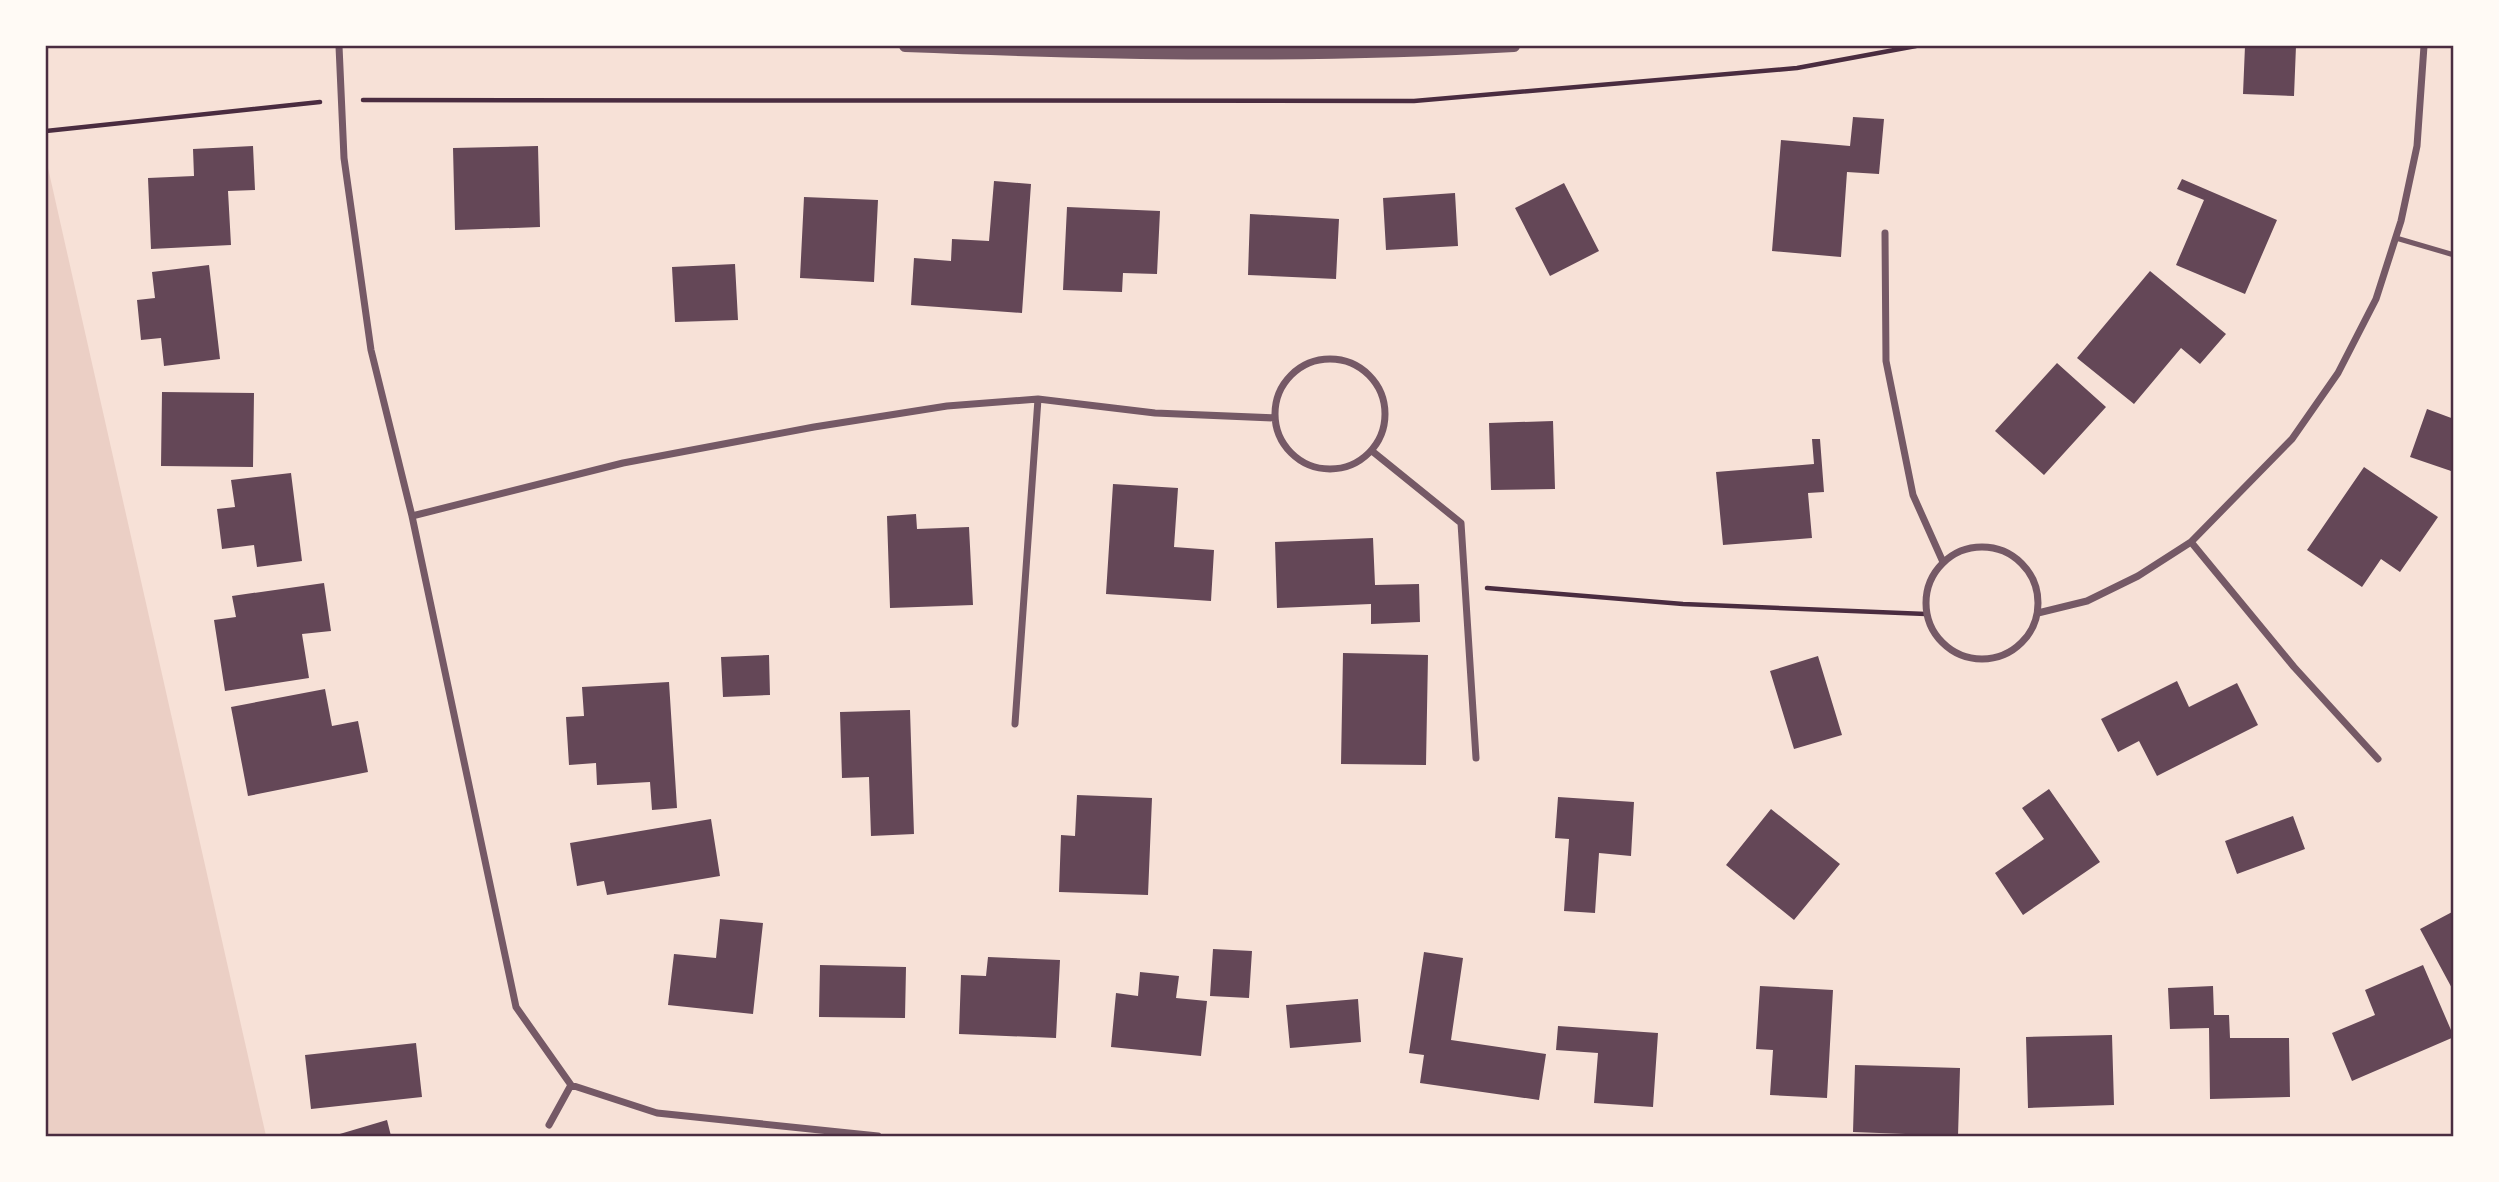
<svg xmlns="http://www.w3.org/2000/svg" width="2499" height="1182" font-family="'Archivo Narrow',sans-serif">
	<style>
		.green { fill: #ebcfc5 }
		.building { fill: #644757 }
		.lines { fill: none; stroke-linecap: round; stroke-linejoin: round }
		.path { stroke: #4a2c40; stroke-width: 4.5 }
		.service { stroke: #755966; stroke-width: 5 }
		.minor { stroke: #755966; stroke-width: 7 }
		.tertiary { stroke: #755966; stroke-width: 12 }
		.neatline { fill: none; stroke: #4a2c40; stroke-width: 2.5 }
	</style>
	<rect width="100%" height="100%" fill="#f7e1d7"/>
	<!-- green -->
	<path class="green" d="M46,159L266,1136H46Z"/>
	<!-- building -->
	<path class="building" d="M2245,46H2296L2294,96L2243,94Z
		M1853,117L1884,119L1879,174L1847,172L1841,257L1772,251L1781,140L1850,146Z
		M253,146L255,190L228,191L231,245L151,249L148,178L194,176L193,149Z
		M538,146L540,227L455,230L453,148Z
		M2182,179L2277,220L2245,294L2176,265L2204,200L2177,189Z
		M994,181L1031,184L1022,313L911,305L914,258L951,261L952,239L989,241Z
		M1564,183L1599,251L1550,276L1515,208Z
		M1455,193L1458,246L1386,250L1383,198Z
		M804,197L878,200L874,282L800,278Z
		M1067,207L1160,211L1157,274L1123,273L1122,292L1063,290Z
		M1250,214L1339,219L1336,279L1248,275Z
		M735,264L738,320L675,322L672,267Z
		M209,265L220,359L164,366L161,338L141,340L137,300L155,298L152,272Z
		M2150,271L2226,334L2200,364L2181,348L2134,404L2077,358Z
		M2057,363L2106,407L2044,475L1995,431Z
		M162,392L254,393L253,467L161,466Z
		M2427,409L2454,419V472L2410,457Z
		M1553,421L1555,489L1491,490L1489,423Z
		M1812,439H1820L1824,492L1808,493L1812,538L1723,545L1716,472L1814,464Z
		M2364,467L2438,517L2400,572L2381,559L2362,587L2307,550Z
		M291,473L302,561L257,567L254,545L222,549L217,509L235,507L231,480Z
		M1113,484L1178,488L1174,547L1214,550L1211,601L1106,594Z
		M916,514L917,529L969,527L973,605L890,608L887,516Z
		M1373,538L1375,585L1419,584L1420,622L1371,624V604L1277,608L1275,542Z
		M324,583L331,631L302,634L309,678L225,691L214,620L236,617L232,596Z
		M1343,653L1428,655L1426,765L1341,764Z
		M769,655L770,695L723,697L721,657Z
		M1818,656L1842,735L1794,749L1770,671Z
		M2177,681L2189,707L2237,683L2258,725L2157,776L2139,741L2118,752L2101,719Z
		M669,682L677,808L652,810L650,782L597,785L596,763L569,765L566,717L584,716L582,687Z
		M325,689L332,726L358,721L368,772L248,796L231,707Z
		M910,710L914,834L871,836L869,777L842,778L840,712Z
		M2049,789L2100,862L2023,915L1995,873L2044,839L2022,808Z
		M1077,795L1152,798L1148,895L1059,892L1061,835L1075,836Z
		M1558,797L1634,802L1631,856L1599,853L1595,913L1564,911L1569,839L1555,838Z
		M1771,809L1840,864L1794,920L1726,865Z
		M2293,816L2305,849L2237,874L2225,841Z
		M711,819L720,876L607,895L604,881L577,886L570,843Z
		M2454,911V992L2420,929Z
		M720,919L763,923L753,1014L668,1005L674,954L716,958Z
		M1213,949L1252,951L1249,998L1210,996Z
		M1424,952L1463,958L1451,1040L1546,1054L1539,1100L1420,1083L1424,1055L1409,1053Z
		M988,957L1060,960L1056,1038L959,1034L961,975L986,976Z
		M820,965L906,967L905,1018L819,1017Z
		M2423,965L2454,1037L2352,1081L2332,1033L2375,1015L2365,990Z
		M1140,972L1179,976L1176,998L1207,1001L1201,1056L1111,1047L1116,993L1138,996Z
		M1760,986L1833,990L1827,1098L1770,1095L1773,1050L1756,1049Z
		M2213,986L2214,1015H2229L2230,1038H2289L2290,1097L2210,1099L2209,1028L2170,1029L2168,988Z
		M1358,999L1361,1042L1290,1048L1286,1005Z
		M1558,1026L1658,1033L1653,1107L1594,1103L1598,1053L1556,1050Z
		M2112,1035L2114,1105L2028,1108L2026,1037Z
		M416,1043L422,1097L311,1109L305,1055Z
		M1855,1065L1960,1068L1958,1136L1853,1132Z
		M387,1120L391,1136H333Z"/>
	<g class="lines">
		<!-- path -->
		<path class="path" d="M363,100L1414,101L1797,68L1916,46
			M46,131L320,102
			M1487,588L1683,604L1926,614"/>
		<!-- service -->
		<path class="service" d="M2396,238L2454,255"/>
		<!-- minor -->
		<path class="minor" d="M339,46L344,158L371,350L412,516L516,1007L571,1085L657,1113L878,1136
			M1885,233L1886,361L1913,495L1943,562
			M1275 414a55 55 0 1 1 110 0a55 55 0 1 1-110 0Z
			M1372,451L1461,523L1476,758
			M412,516L623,463L814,427L947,406L1038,399L1155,413L1275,418
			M2191,542L2294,667L2378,759
			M1926 603a56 56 0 1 1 112 0a56 56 0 1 1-112 0Z
			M2038,613L2087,601L2138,576L2191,542L2292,439L2338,373L2376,299L2401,221L2417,146L2424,46
			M1015,724L1038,399
			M549,1125L571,1085"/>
		<!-- tertiary -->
		<path class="tertiary" d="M905,46C1108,54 1311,58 1514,46"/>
	</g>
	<!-- border -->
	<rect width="2499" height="1182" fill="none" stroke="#fffaf5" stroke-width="94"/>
	<rect x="47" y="47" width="2405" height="1088" class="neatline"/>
</svg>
